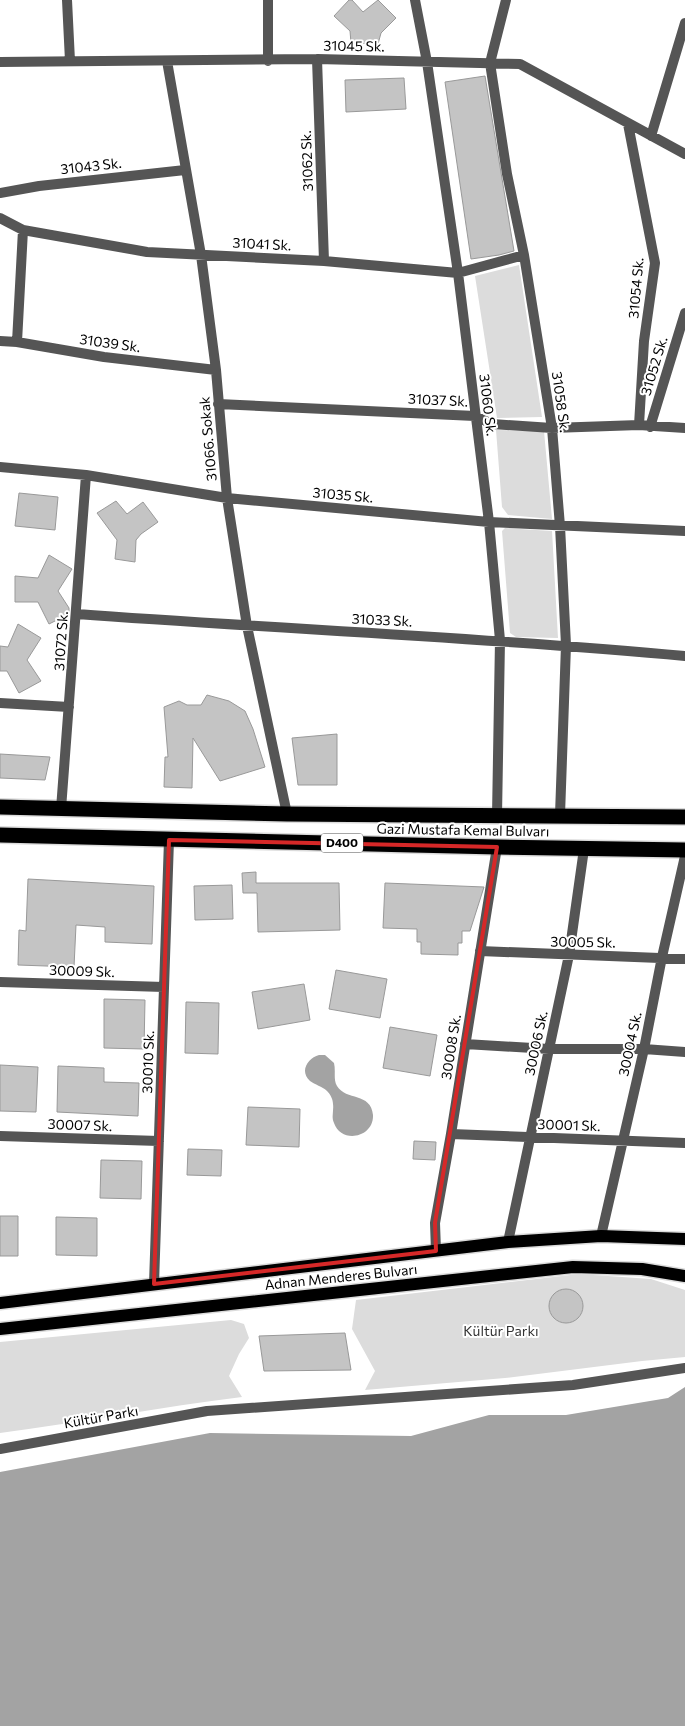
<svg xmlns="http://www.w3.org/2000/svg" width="685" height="1726" font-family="Commissioner,sans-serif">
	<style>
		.green { fill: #dcdcdc }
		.water { fill: #a3a3a3 }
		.building { fill: #c4c4c4; stroke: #999 }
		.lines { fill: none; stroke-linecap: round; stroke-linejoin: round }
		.primary-casing { stroke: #dbdbdb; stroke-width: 15 }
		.highway-casing { stroke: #dbdbdb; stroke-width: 18 }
		.street { stroke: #555; stroke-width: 10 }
		.primary { stroke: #000; stroke-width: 12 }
		.highway { stroke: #000; stroke-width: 15 }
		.marked { fill: none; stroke: #d62828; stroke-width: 4; stroke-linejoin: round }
		.labels { text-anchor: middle; stroke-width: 4; stroke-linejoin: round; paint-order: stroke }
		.shield { fill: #fff; stroke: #4c4c4c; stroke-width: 1 }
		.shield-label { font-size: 12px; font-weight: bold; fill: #000 }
		.street-label { font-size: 14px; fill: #000; stroke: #fff }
		.park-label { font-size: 14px; fill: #333; stroke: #fff }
	</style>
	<rect width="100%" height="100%" fill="#fff"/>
	<!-- green -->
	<path class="green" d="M519,265L542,417L497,418L475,276Z
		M496,430L544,431L552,519L508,515L502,507Z
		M505,528L552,531L558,638L516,637L510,633L502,531Z
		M579,1274L651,1279L685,1290V1357L642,1361L505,1378L365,1390L375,1371L352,1329L356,1300Z
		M231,1320L244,1324L249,1338L239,1354L229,1376L242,1397C161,1407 81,1422 0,1433V1342Z"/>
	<!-- water -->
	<path class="water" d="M319,1055H325L334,1063C336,1071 333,1079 337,1086C346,1101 371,1092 373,1115C374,1138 341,1144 334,1123C331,1117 334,1111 333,1104C333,1099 330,1094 327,1091C322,1086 315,1085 310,1081C299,1071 308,1058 319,1055Z
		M685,1387V1726H0V1472L210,1433L411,1436L489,1415H566L668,1398Z"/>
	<!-- building -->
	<path class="building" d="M349,0H352L363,12L378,0L396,18L381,33L378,44L351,43L350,31L334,16Z
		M485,76L514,251L499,255L471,259L445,82Z
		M404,78L406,109L346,112L345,80Z
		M19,493L58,497L55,530L15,526Z
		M116,501L127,514L143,502L158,522L141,534L136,540L135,562L115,559L117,540L97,513Z
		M49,555L72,569L58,591L69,608V614L49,624L38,602H15V576L38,578Z
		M18,624L41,638L27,660L41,681L19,693L7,671H0V646L8,647Z
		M207,695L229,701L245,711L253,729L265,767L220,781L193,738L192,788L164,787L165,757H168L164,707L179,701L187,705H201Z
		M337,734V785H298L292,738Z
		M0,754L50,757L45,780L0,778Z
		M256,872V883H339L340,930L258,932L257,893H243L242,873Z
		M28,879L154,886L152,944L105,942V927L76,925L74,967L18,965L19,930L26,931Z
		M385,883L484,887L470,931H462V943H458V955L421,954V942H417V929L383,928Z
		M232,885L233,919L195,920L194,886Z
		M336,970L387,979L380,1018L329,1009Z
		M304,984L310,1020L258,1029L252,992Z
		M104,999L145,1000L144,1049L104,1048Z
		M186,1002L219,1003L218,1054L185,1053Z
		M390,1027L437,1035L430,1076L383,1068Z
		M0,1065L38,1067L36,1112L0,1111Z
		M58,1066L104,1068V1082L139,1083L138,1116L57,1112Z
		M248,1107L300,1109L299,1147L246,1145Z
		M414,1141L436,1142L435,1160L413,1159Z
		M188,1149L222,1150L221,1176L187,1175Z
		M101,1160L142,1161L141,1199L100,1198Z
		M0,1216H18V1256H0Z
		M56,1217L97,1218V1256L56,1255Z
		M549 1306a17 17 0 1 1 34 0a17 17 0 1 1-34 0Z
		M345,1333L351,1370L264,1371L259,1336Z"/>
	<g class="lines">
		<!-- primary casing -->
		<g class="primary-casing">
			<path id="primary" d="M0,1303L508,1242L601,1236L685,1239
				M0,1329L573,1267L642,1269L685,1276"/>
		</g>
		<!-- highway casing -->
		<g class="highway-casing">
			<path id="highway" d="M0,807L287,814L685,817
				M0,835L497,847L685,850"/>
		</g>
		<!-- street -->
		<path class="street" d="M67,0L70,61
			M415,0L427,62L458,273L489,522L500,640L497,816
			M506,0L490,63L507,174L524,255L552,428L560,526L566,645L560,815
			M317,59L324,261
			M167,61L201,255L216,370L227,498L247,626L287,814
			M268,61V0
			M0,62L317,59L520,64L685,154
			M628,124L655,263L644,341L639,425
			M651,136L685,23
			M0,193L39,186L185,170
			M0,218L23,230L147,252L324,261L458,273L524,255
			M0,341L17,342L104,357L216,370
			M17,342L23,230
			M218,404L475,416L492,424L552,428L639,425L685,428
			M650,427L685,313
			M0,467L86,475L227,498L489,522L685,531
			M77,614C279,629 483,637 685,656
			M0,703L69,707
			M61,809L86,475
			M480,951L685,959
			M0,982L164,987
			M465,1044L549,1049H644L685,1052
			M451,1134L685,1143
			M0,1136L159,1141
			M601,1236L644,1049L662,957L685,856
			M508,1242L569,955L584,849
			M436,1251L435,1223L451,1134L497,847
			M154,1284L169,840
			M0,1449L207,1411L573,1385L685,1368"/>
		<!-- primary -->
		<use href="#primary" class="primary"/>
		<!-- highway -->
		<use href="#highway" class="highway"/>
	</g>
	<!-- marked area -->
	<path class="marked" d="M169,840L497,847L435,1223L436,1251L154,1284Z"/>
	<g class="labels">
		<!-- shield labels -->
		<rect class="shield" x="321" y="833.5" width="42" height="19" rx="4"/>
		<g class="shield-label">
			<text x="342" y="847">D400</text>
		</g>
		<!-- street labels -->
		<g class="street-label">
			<text transform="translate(354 46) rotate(1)" y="5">31045 Sk.</text>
			<text transform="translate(307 161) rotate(-92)" y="5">31062 Sk.</text>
			<text transform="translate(91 166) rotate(-6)" y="5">31043 Sk.</text>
			<text transform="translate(262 244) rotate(3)" y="5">31041 Sk.</text>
			<text transform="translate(636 288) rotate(-85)" y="5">31054 Sk.</text>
			<text transform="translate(110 343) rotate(8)" y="5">31039 Sk.</text>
			<text transform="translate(654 366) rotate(-73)" y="5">31052 Sk.</text>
			<text transform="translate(438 400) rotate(3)" y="5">31037 Sk.</text>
			<text transform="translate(561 402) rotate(82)" y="5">31058 Sk.</text>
			<text transform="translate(488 405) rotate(83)" y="5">31060 Sk.</text>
			<text transform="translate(208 439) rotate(-95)" y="5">31066. Sokak</text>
			<text transform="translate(343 495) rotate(5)" y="5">31035 Sk.</text>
			<text transform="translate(382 620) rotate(3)" y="5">31033 Sk.</text>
			<text transform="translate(61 641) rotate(-86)" y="5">31072 Sk.</text>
			<text transform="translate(463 830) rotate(1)" y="5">Gazi Mustafa Kemal Bulvarı</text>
			<text transform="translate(583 942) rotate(1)" y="5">30005 Sk.</text>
			<text transform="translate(82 971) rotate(2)" y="5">30009 Sk.</text>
			<text transform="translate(536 1043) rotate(-78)" y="5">30006 Sk.</text>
			<text transform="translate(630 1044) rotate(-78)" y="5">30004 Sk.</text>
			<text transform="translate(451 1047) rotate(-81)" y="5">30008 Sk.</text>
			<text transform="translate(148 1062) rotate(-88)" y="5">30010 Sk.</text>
			<text transform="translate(80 1125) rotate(2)" y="5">30007 Sk.</text>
			<text transform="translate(569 1125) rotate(2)" y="5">30001 Sk.</text>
			<text transform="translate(341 1277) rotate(-6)" y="5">Adnan Menderes Bulvarı</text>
			<text transform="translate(101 1417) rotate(-10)" y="5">Kültür Parkı</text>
		</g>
		<!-- park labels -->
		<g class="park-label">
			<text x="501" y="1336">Kültür Parkı</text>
		</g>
	</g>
</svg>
